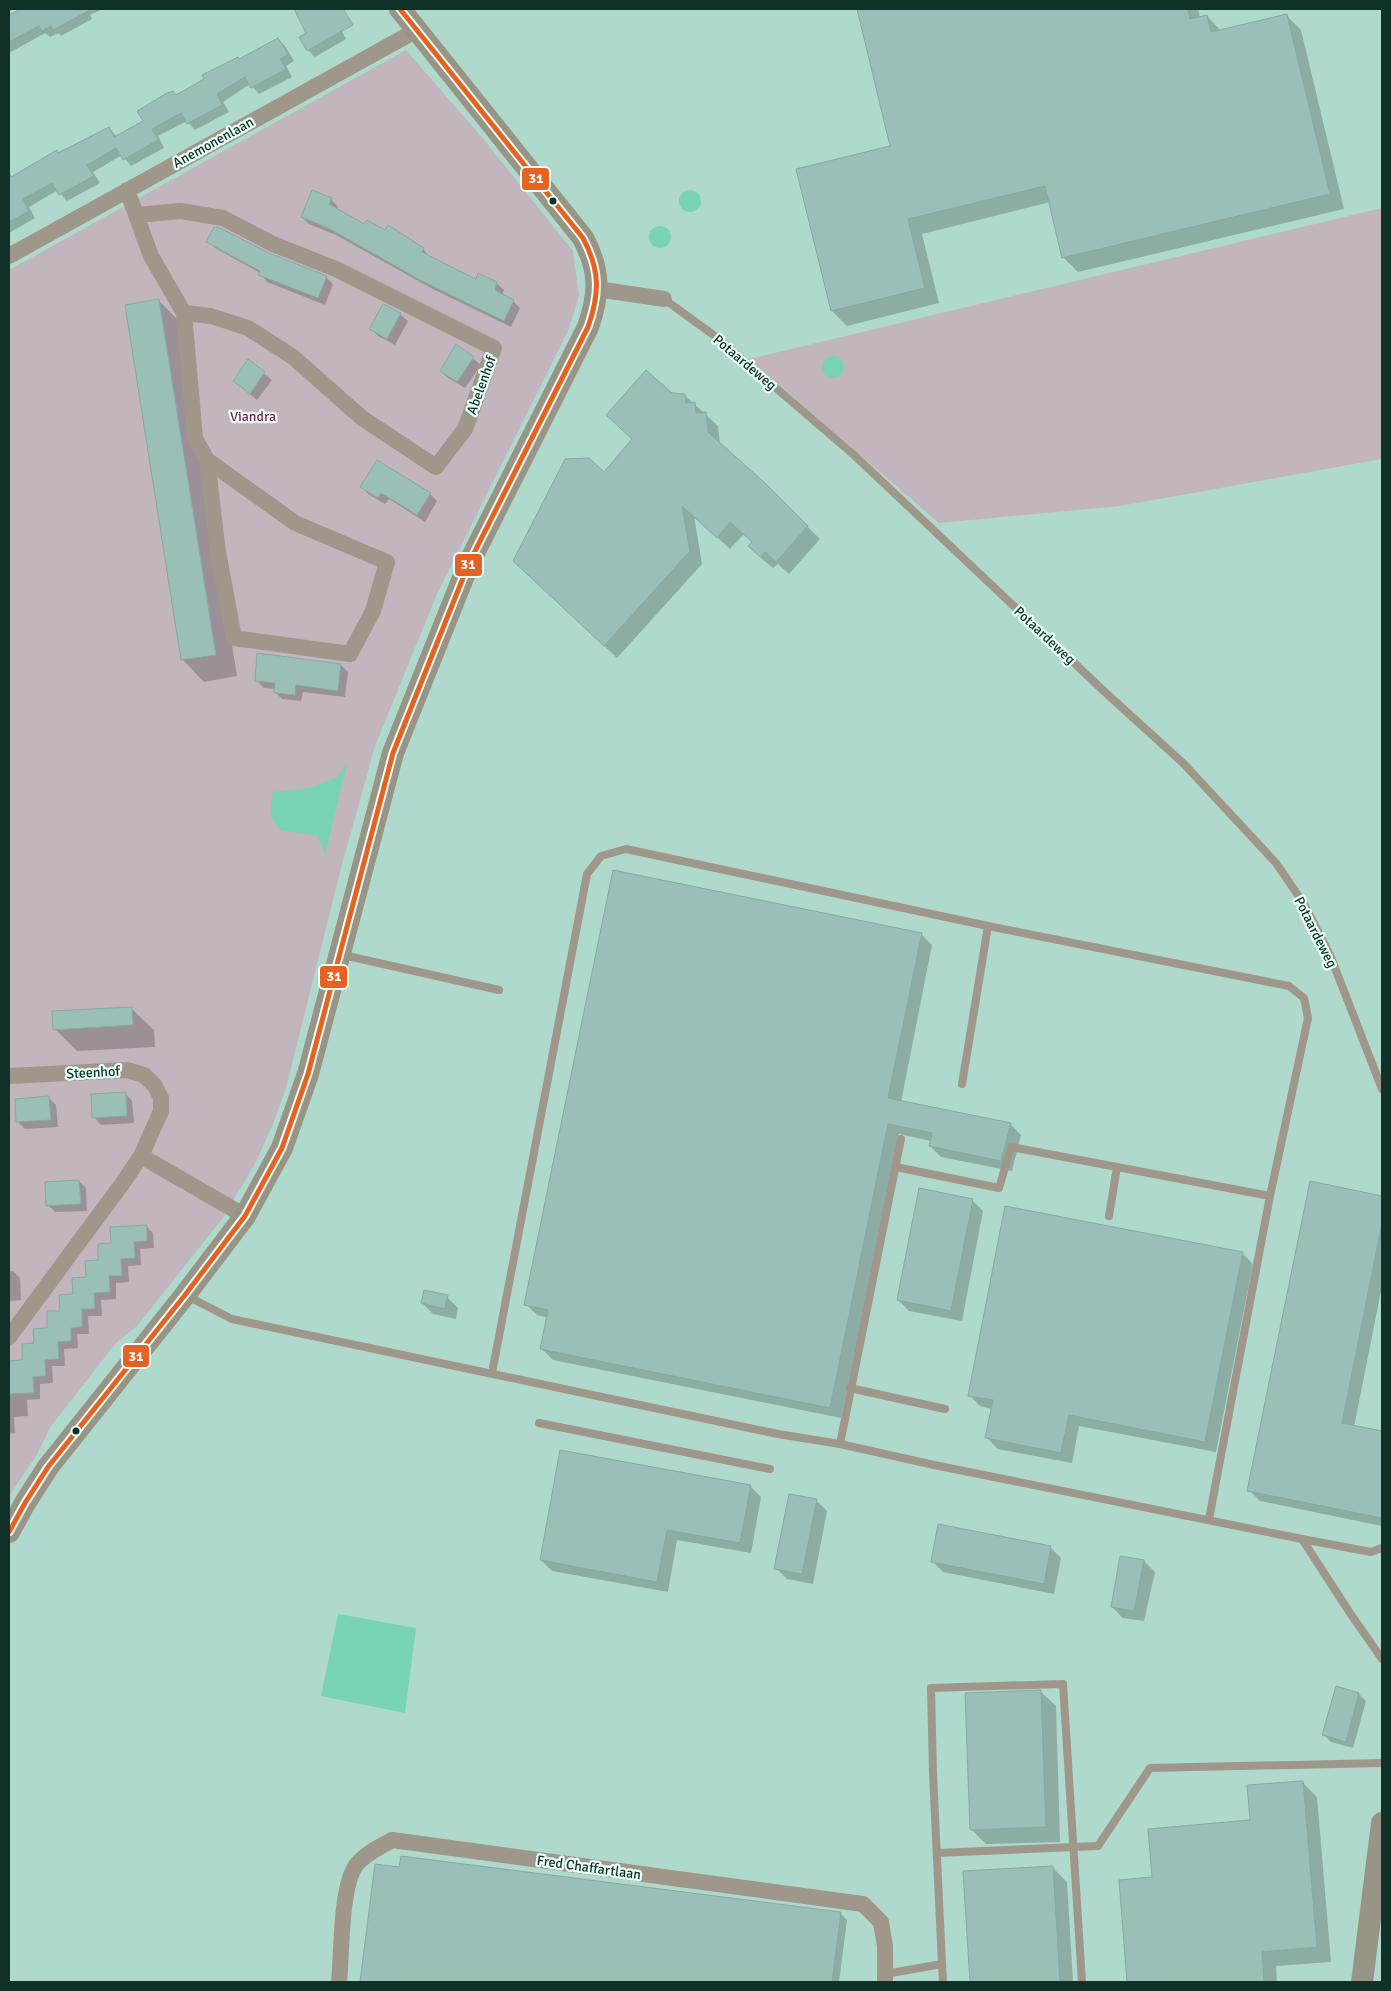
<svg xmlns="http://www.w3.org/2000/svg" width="1391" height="1991" font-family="Signika,sans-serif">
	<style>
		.green { fill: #c2b5bd }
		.water { fill: #78d3b9 }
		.shadow { fill: #0003 }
		.building { fill: #9abeb8; stroke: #85aaa3 }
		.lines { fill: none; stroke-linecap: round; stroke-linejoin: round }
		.lane { stroke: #a0978b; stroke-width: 8 }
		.street { stroke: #a0978b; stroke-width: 16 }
		.secondary { stroke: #989486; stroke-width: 22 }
		.bus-1-casing { stroke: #e9fff7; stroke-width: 9 }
		.bus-1 { stroke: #e76222; stroke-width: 5 }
		.bus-dot { fill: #103128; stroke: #e9fff7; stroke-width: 2 }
		.labels { text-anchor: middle; stroke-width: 4.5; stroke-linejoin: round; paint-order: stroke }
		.street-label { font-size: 14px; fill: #103128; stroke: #e9fff7 }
		.park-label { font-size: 14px; fill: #7d1b50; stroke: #e9fff7 }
		.line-badge { stroke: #e9fff7; stroke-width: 2 }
		.badge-label { font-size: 14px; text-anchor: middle; font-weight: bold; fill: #fff }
	</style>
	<rect width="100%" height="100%" fill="#aed9cc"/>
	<!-- green -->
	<path class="green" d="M406,50L485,141L573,251L579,296L568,331L437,594L375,746L340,872L286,1088L273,1124L255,1164L222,1219L137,1326L116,1343L51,1426L36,1456L9,1496V270Z
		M1382,208V459L1120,506L939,523L749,359Z"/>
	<!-- water -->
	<path class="water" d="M679 201a11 11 0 1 1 22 0a11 11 0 1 1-22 0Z
		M649 237a11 11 0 1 1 22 0a11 11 0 1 1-22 0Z
		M822 367a11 11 0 1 1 22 0a11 11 0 1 1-22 0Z
		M347,764L325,855L318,836L280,830L270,815L273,792L309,788L336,778Z
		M338,1614L416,1628L405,1713L321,1696Z"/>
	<!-- shadow -->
	<path class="shadow" d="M25,9H103L90,15L92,19L61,36L59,33L50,37L45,33L9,53V17Z
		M296,9H330L346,39L315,57L308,50V34Z
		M858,9H1198L1200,17L1207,16L1221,31L1286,15L1301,30L1344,209L1078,272L1063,257L1050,202L922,234L939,303L847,326L832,311L798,170L891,147Z
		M278,39L285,46L294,61L286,66L292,77L259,94L250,84L223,102L229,112L195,130L187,121L158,136L164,148L131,166L122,155L93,172L100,183L67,201L58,190L29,207L35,218L9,233V187L59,154L109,128L117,137L145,122L177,96Z
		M331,199L338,207L337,210L365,226L386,232L389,227L423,249L430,257L477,280L496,283L504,290L502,295L513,301L520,308L511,327L431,288L336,235L309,224L302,217Z
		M208,241L269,254L326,277L333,284L325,305L267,282L260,273L215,248Z
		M159,301L181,323L237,676L204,682L182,659Z
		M400,314L408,321L395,345L378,336L371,328Z
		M457,346L481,365L465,388L448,378L441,371Z
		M249,361L272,380L257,400L234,381Z
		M671,395H684L705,414L718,426L720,445L764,484L820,539L789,574L778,564L773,568L762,559L750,546L754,543L744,534L730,549L694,516L702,564L617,658L528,573L604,474Z
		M361,486L430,494L437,501L425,522L389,499L385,504L368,494Z
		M341,665L348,672L345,697L303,692L301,701L282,699L275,692V689L264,688L257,681Z
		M921,934L932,945L901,1102L1010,1124L1021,1135L1012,1171L941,1157L930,1146L931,1141L899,1134L841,1418L553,1360L542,1349L548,1318L537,1315L526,1304Z
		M131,1008L154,1030L155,1047L77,1051L55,1029Z
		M125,1093L132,1101L134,1123L101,1125L94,1117Z
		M49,1098L56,1105L58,1127L25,1129L18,1122Z
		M79,1181L86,1188L87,1211L55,1212L48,1205Z
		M1311,1183L1382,1197V1286L1354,1427L1382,1432V1526L1260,1501L1249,1490Z
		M972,1200L983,1211L962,1321L909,1311L898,1300Z
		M146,1226L153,1233L154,1248L140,1249L141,1265L128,1266L129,1282L116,1283V1299L101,1300L102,1316H88L89,1334H77L78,1348L64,1349L65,1366H52L53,1383L40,1384V1399L27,1400L28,1416L14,1417L15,1433L9,1434V1379H11L113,1244Z
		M1242,1253L1253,1264L1216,1452L1079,1426L1072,1463L998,1449L987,1438L992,1409L980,1406L969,1395Z
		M9,1271H13L20,1278L21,1300L9,1301Z
		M447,1297L458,1308L456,1319L433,1314L422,1303Z
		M750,1486L761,1497L751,1553L677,1540L668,1592L552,1571L541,1560Z
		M816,1500L827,1511L813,1584L787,1579L776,1568Z
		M1050,1547L1061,1558L1054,1594L943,1572L932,1561Z
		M1144,1561L1155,1572L1144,1621L1123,1618L1112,1607Z
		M1041,1692L1056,1706L1060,1842L986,1844L971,1829Z
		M1359,1694L1366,1701L1353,1748L1331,1742L1324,1735Z
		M1302,1782L1317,1797L1331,1962L1276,1966L1277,1982H1129L1120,1881L1153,1878L1251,1822Z
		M376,1866L840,1913L847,1920L839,1982H361Z
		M1052,1867L1067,1882L1073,1982H971L965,1872Z"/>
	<!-- building -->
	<path class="building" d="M21,9H92L53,30L51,26L42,31L39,26L9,42V15Z
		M294,9H343L353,25L307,51L299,37L306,33Z
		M857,9H1188L1190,19L1207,15L1211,32L1287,14L1330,194L1062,258L1045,186L908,219L925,288L831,311L796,169L890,146Z
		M278,38L288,54L280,59L286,69L251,88L245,77L217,94L222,105L187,124L181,113L152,129L158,140L123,160L116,148L87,165L94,176L59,195L52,183L23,199L29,211L9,222V172L11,177L57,150L58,153L109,127L114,137L143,121L137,111L167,93L173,91L176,95L204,79L202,75L238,57L239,59Z
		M312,190L332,198L329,204L364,224L367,220L385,230L388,225L424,248L422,252L457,270L476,279L478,273L497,282L495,290L514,300L504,321L422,281L328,228L301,217Z
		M214,227L220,228L269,253L327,276L318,298L258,275L260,271L206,242Z
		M159,299L216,655L181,660L125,305Z
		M383,304L401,313L387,339L369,329Z
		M456,344L474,357L457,382L440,371Z
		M248,359L265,372L250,394L233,381Z
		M646,370L672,393L685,394L686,403L695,402L696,413L706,412L708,432L765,483L808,526L776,562L765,552L760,557L748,546L752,542L730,522L717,538L682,506L690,551L604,646L513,561L565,459L589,458L604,472L632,439L606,415Z
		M377,460L431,493L417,515L381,493L378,498L360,487Z
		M257,653L341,664L338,691L296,685L295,695L274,693L275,683L255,681Z
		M613,870L922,933L888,1098L1011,1123L1001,1161L929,1146L932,1133L888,1124L830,1408L540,1349L548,1310L524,1305Z
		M132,1007L133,1025L53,1030L52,1011Z
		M126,1092L127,1116L92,1118L91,1094Z
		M49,1096L51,1120L16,1122L15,1099Z
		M79,1180L81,1204L46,1206L45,1182Z
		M1310,1181L1382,1196V1223L1342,1423L1382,1431V1518L1247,1491Z
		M919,1188L973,1199L951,1311L897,1300Z
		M1005,1206L1243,1252L1205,1442L1069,1415L1061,1453L985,1438L993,1400L968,1396Z
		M147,1225V1241L134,1242L135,1258L121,1259L122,1276H109L110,1292L94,1293L95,1309H82V1327L71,1328V1341L58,1342L59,1359L45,1360L46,1376L33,1377L34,1393L9,1394V1361L22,1360V1344L34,1343L33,1329L47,1328V1311H60L59,1295L73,1294L72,1278L86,1277L85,1261L98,1260V1244L111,1243L110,1227Z
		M424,1290L448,1295L445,1309L421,1303Z
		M560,1450L751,1485L740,1543L667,1530L657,1582L540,1560Z
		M789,1494L817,1499L802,1574L774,1569Z
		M938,1524L1051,1546L1044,1584L931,1562Z
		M1120,1556L1144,1560L1134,1611L1111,1607Z
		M1336,1686L1359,1693L1346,1742L1322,1735Z
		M1041,1690L1046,1827L970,1830L965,1693Z
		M1303,1781L1317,1947L1262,1952L1264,1982H1127L1119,1880L1152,1877L1148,1829L1250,1820L1247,1785Z
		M401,1856L841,1912L832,1982H360L375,1864L399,1867Z
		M1053,1866L1060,1982H970L963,1871Z"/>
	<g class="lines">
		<!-- lane -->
		<path class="lane" d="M664,299L719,339L854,455L1107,694L1183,763L1276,863L1304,904L1330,955L1382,1089
			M343,955L499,990
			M962,1084L988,926
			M896,1167L999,1188L1011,1147L1270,1196
			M1109,1216L1117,1167
			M187,1296L232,1319L778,1434L840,1444L934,1465L1302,1539L1371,1552L1382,1548
			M492,1373L587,874L601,856L626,849L988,926L1289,986L1304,998L1308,1018L1270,1196L1209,1519
			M850,1388L945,1409
			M539,1423L770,1469
			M840,1444L901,1139
			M1302,1539L1350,1613L1382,1659
			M937,1853L1098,1846L1150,1768L1382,1763
			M942,1964L943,1982
			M885,1974L942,1964L933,1774L931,1688L1063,1684L1082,1982"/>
		<!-- street -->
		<path class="street" d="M127,190L151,256L184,313L195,438L207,460L218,552L234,638L350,654L373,611L387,562L295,523L207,460
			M137,215L181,211L223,218L273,244L336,269L494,348L465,429L436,467L362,418L293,357L248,328L211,316L184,313
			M9,256L417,30
			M597,289L664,299
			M9,1076L127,1070L144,1075L155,1086L161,1098V1111L141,1156L122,1184L9,1337
			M141,1156L245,1216
			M339,1982C342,1954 340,1885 357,1864C366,1853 380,1847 392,1840L863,1904L881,1922L885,1946V1982"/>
		<!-- secondary -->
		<path class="secondary" d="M9,1532L25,1503L48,1467L185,1295L245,1216L282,1148L308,1074L393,753L469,563L588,327C600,293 600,270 583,238L400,9
			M1362,1982L1382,1823"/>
		<!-- bus-1 casing -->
		<g class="bus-1-casing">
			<path id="bus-1" d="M9,1532L25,1503L48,1467L185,1295L245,1216L282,1148L308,1074L393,753L469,563L588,327C600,293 600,270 583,238L400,9"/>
		</g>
		<!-- bus-1 -->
		<use href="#bus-1" class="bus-1"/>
	</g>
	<!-- markers -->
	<g class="bus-dot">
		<circle cx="553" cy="201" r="4.5"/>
		<circle cx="76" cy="1431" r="4.5"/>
	</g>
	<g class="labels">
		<!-- street labels -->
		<g class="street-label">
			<text transform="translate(213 142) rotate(-29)" y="5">Anemonenlaan</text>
			<text transform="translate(745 362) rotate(40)" y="5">Potaardeweg</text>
			<text transform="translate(481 385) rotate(-70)" y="5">Abelenhof</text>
			<text transform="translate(1045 635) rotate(43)" y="5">Potaardeweg</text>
			<text transform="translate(1316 932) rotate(63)" y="5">Potaardeweg</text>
			<text transform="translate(93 1072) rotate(-3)" y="5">Steenhof</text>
			<text transform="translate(589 1867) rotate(8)" y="5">Fred Chaffartlaan</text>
		</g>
		<!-- park labels -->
		<g class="park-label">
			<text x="253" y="421">Viandra</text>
		</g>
	</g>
	<g class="line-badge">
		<rect x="521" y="167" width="29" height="24" rx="5" fill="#e76222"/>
		<rect x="454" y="553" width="29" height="24" rx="5" fill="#e76222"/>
		<rect x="319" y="965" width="29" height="24" rx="5" fill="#e76222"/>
		<rect x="122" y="1344" width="28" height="24" rx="5" fill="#e76222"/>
	</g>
	<g class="badge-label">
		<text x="536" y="183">31</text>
		<text x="468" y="569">31</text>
		<text x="334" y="981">31</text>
		<text x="136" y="1361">31</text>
	</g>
	<!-- border -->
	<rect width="1391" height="1991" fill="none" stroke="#103128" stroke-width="20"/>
</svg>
